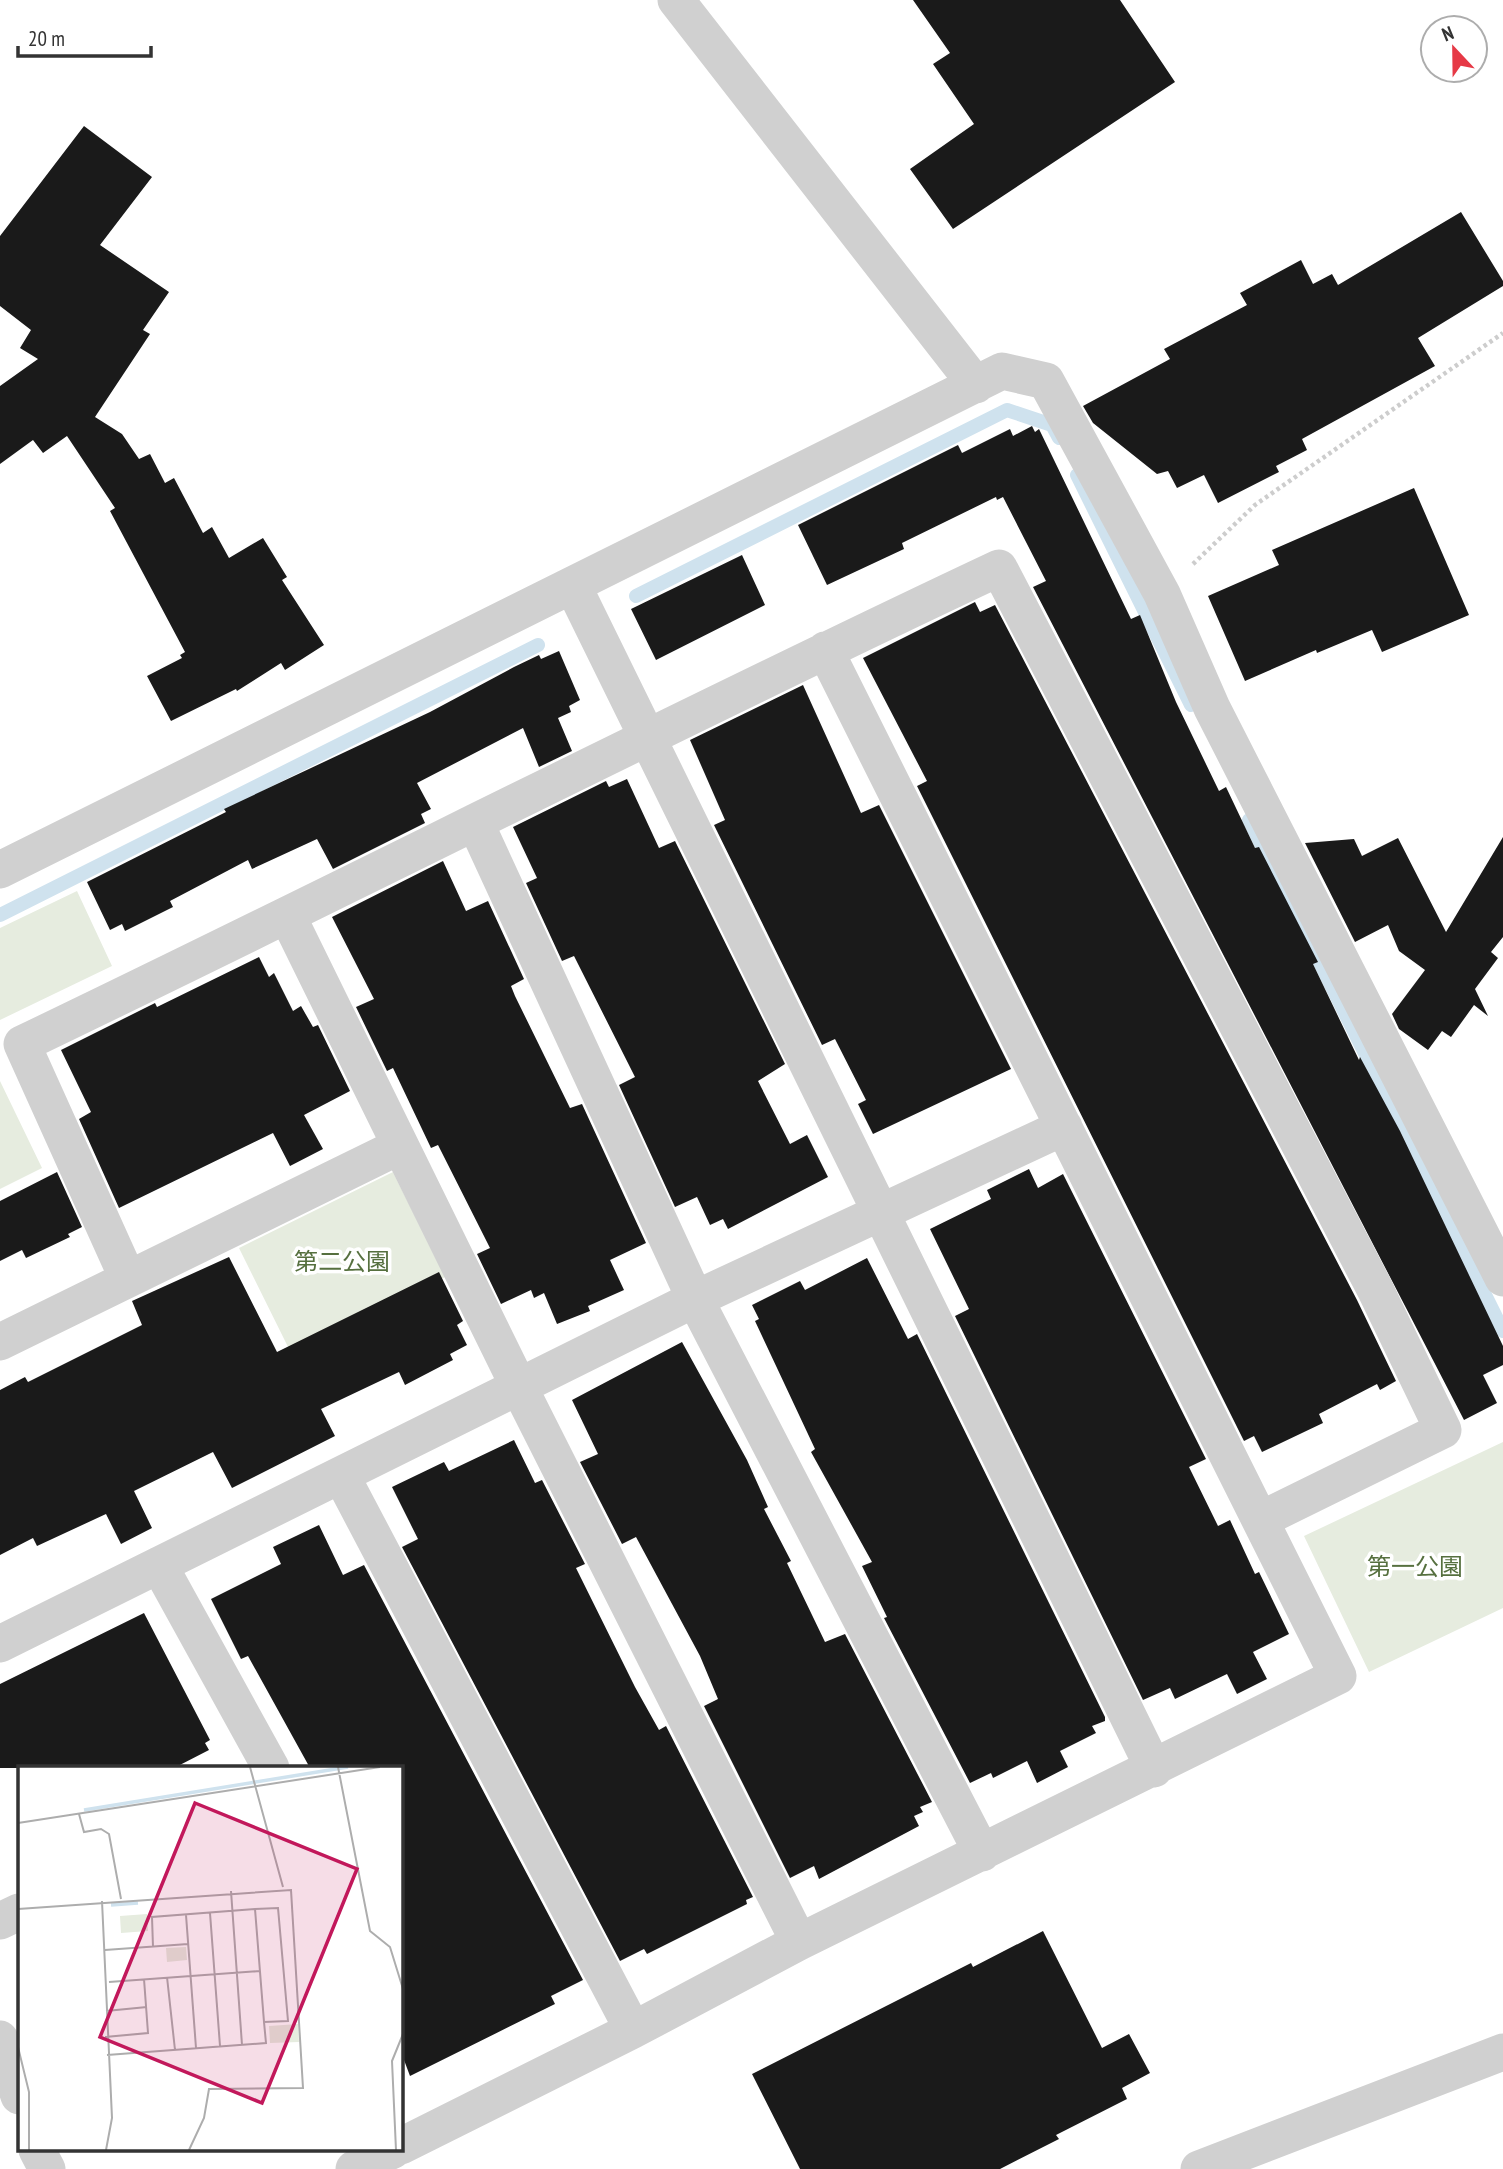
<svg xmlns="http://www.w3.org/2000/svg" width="1503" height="2169" font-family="'PT Sans Narrow','Noto Sans JP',sans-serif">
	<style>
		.green { fill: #e6ecdf }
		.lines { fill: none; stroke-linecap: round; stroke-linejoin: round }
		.stream { stroke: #cfe2ee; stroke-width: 14 }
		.building { fill: #1a1a1a }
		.path { stroke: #cdcdcd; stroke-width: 4.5; stroke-dasharray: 3.5 3.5; stroke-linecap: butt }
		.street { stroke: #d0d0d0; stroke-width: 37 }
		.labels { text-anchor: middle; stroke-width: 7; stroke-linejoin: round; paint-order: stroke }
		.park-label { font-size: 24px; fill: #56703f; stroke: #fff }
		.inset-river { fill: none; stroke: #cfe2ee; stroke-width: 3.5 }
		.inset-road { fill: none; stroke: #adadad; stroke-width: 2 }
		.view { fill: #c2185b; fill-opacity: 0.15; stroke: #c2185b; stroke-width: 3.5 }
		.inset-edge { fill: none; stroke: #333; stroke-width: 3.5 }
	</style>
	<rect width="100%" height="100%" fill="#fff"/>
	<!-- green -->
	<path class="green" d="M77,891L112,966L0,1020V928Z
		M0,1081L42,1168L0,1189Z
		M393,1172L445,1277L291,1353L239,1248Z
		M1503,1442V1608L1369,1672L1304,1536Z"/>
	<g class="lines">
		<!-- stream -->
		<path class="stream" d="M1077,475L1191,705
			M636,596L1007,410L1052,425L1059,438
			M1249,820L1503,1331
			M0,915L538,645"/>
	</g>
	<!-- building -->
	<path class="building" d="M913,0H1120L1175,82L953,229L910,169L974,124L933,64L950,53Z
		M84,126L152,177L100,245L169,292L143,330L150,334L95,417L122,434L139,459L150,454L165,483L174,478L203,533L212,527L229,558L263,538L287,577L282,580L324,645L285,670L281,663L237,691L236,689L171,721L147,676L182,658L180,655L185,652L110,511L115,508L67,436L43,453L33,440L0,464V386L38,359L20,348L31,330L0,306V236Z
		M1461,212L1503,281V286L1418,338L1435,366L1302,439L1307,450L1276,466L1279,472L1218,503L1204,475L1177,488L1168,471L1157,474L1093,423L1083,406L1170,359L1164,349L1247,305L1240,293L1301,260L1313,284L1332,274L1338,285Z
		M1032,426L1035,432L1039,429L1131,619L1140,615L1176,702L1219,791L1226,787L1255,848L1259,847L1318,962L1313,964L1359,1060L1360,1057L1400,1131L1503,1346V1365L1483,1375L1497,1403L1464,1420L1033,587L1046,581L1003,497L997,500L996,497L902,543L904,549L827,585L798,525L958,445L962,453L1010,429L1013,436Z
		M1414,488L1469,615L1382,652L1372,630L1317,653L1316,650L1245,681L1208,596L1279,565L1272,550Z
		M742,555L765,605L656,660L631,609Z
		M975,602L980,612L995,605L1357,1300L1396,1381L1380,1390L1377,1384L1319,1414L1323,1423L1262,1452L1254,1436L1244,1441L917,786L927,781L863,658Z
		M559,651L580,700L569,706L571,712L558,718L572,751L539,767L523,728L417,783L431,809L421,814L425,823L333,869L317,839L252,869L248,860L170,901L173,907L125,931L122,924L110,930L87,882L226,812L224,809L430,712L514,667L539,655L541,659Z
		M803,685L861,813L879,805L1011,1069L873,1134L858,1104L866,1100L835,1039L822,1045L714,825L725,820L690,740Z
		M627,779L659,848L675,841L785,1064L758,1081L790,1144L807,1135L828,1177L728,1229L723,1219L710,1225L697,1197L675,1207L619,1085L635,1077L574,956L562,961L526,883L537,878L513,827L606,781L609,787Z
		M1503,837V937L1491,952L1498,958L1475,989L1488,1016L1474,1005L1451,1037L1442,1031L1428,1050L1399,1029L1392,1014L1425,970L1399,951L1388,925L1355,942L1305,843L1354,839L1362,856L1398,838L1446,932Z
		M443,861L466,911L488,901L524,979L511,986L515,996L570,1108L582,1104L646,1243L610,1260L624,1290L588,1306L590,1311L557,1324L544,1293L534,1298L531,1290L501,1304L477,1254L490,1248L438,1145L431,1148L393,1068L387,1071L356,1007L374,999L332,917Z
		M259,957L269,977L274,973L293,1011L301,1006L313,1027L318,1025L350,1091L304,1115L323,1149L290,1166L273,1133L119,1208L79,1119L91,1112L61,1050L155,1003L157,1007Z
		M1029,1169L1038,1188L1063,1174L1206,1459L1189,1467L1218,1526L1230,1520L1255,1574L1259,1572L1289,1634L1253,1652L1267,1679L1237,1694L1227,1674L1175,1699L1170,1688L1143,1700L955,1316L969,1309L930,1229L991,1199L987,1190Z
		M57,1172L82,1227L68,1234L70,1237L26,1258L22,1250L0,1261V1201Z
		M229,1257L277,1352L439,1272L463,1321L457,1325L467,1345L450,1354L453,1360L405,1385L399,1372L321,1409L335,1436L232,1488L213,1452L134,1491L152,1528L121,1544L106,1514L37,1546L33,1538L0,1555V1390L25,1377L28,1382L142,1325L132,1301Z
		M867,1258L908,1339L917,1334L1105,1717V1721L1092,1726L1096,1733L1060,1751L1068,1767L1037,1783L1027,1761L993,1778L991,1773L970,1783L884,1618L887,1617L862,1566L872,1562L811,1452L815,1449L755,1321L759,1319L752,1305L800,1281L805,1290Z
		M682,1342L747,1460L768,1507L764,1509L791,1561L787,1563L825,1642L845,1634L932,1802L920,1807L923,1812L914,1816L919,1826L819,1879L814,1866L790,1878L704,1706L718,1699L700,1656L636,1537L622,1544L580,1462L598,1454L572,1400Z
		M514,1440L535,1483L542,1480L585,1564L576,1568L635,1687L659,1730L666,1726L753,1897L746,1900L747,1904L647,1954L644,1949L620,1961L402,1547L418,1539L392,1487L444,1462L449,1471Z
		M319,1525L343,1575L364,1565L583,1980L551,1996L555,2004L410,2076L401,2052V1768H310L248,1656L241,1659L211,1599L281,1564L273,1547Z
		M144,1613L210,1740L205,1743L209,1750L174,1768H0V1684Z
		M1043,1931L1102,2048L1129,2034L1150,2073L1122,2088L1127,2099L1056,2135L1059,2139L1000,2169H800L752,2074L971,1963L973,1967Z"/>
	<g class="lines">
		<!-- path -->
		<path class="path" d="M1193,564L1255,505L1503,333"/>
		<!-- street -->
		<path class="street" d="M676,0L976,385
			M573,586L1154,1769
			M475,822L695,1299L982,1853
			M0,870L1002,371L1046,381L1162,594L1212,708L1503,1278
			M288,917L519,1387L799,1942
			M128,1279L22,1044C349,887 671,722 999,568L1376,1291L1443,1430L1260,1520L825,650
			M0,1342L400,1146
			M341,1475L633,2030
			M159,1565L271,1768
			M0,1644L695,1299L1064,1127
			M0,1921L19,1912
			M0,2039L19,2096
			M401,2146L633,2030L799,1942L1338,1676L1260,1520
			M37,2150L47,2169
			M354,2169L393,2150
			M1199,2169L1503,2052"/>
	</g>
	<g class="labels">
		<!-- park labels -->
		<g class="park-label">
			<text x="342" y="1270">第二公園</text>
			<text x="1415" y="1575">第一公園</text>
		</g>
	</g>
	<!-- overview -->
	<g transform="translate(18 1766)">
		<rect width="385" height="385" fill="#fff"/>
		<path d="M129,148L130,165L103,167L102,150ZM168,181L169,194L149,196L148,182ZM280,258L281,276L252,277L251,260Z" fill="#e6ecdf"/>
		<path class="inset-river" d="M66,44L330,1M93,139L120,137"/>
		<path class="inset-road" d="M232,1L265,121M320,1L352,165L372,181L385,223M61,48L66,66L83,63L91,68L103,133M0,57L362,1M213,125L224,279M84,135L94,352L88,384M0,143L273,124L285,322L191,323L186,352L171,384M192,147L202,280M168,149L178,282M135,181L134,151L237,143L260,142L270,255L246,256L237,143M87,184L170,178M149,211L157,284M91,216L242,205M88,245L129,241M87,271L130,267L126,213M0,281L11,326V384M89,289L248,277L246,256M378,384L374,295L385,268"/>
		<path class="view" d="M177,37L339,103L244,337L82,271Z"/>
		<rect width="385" height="385" class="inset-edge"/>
	</g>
	<!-- north arrow -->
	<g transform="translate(1454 49) rotate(338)"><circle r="33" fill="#ffffff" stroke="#adadad" stroke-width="2"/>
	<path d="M0-5L12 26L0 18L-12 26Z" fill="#e63946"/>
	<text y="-10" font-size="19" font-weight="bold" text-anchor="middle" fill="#333333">N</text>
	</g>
	<!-- scale -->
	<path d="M18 46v10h133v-10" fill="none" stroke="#333333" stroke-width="3.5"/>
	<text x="28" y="46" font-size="21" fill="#333333" stroke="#ffffff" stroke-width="5" paint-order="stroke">20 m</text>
</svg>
